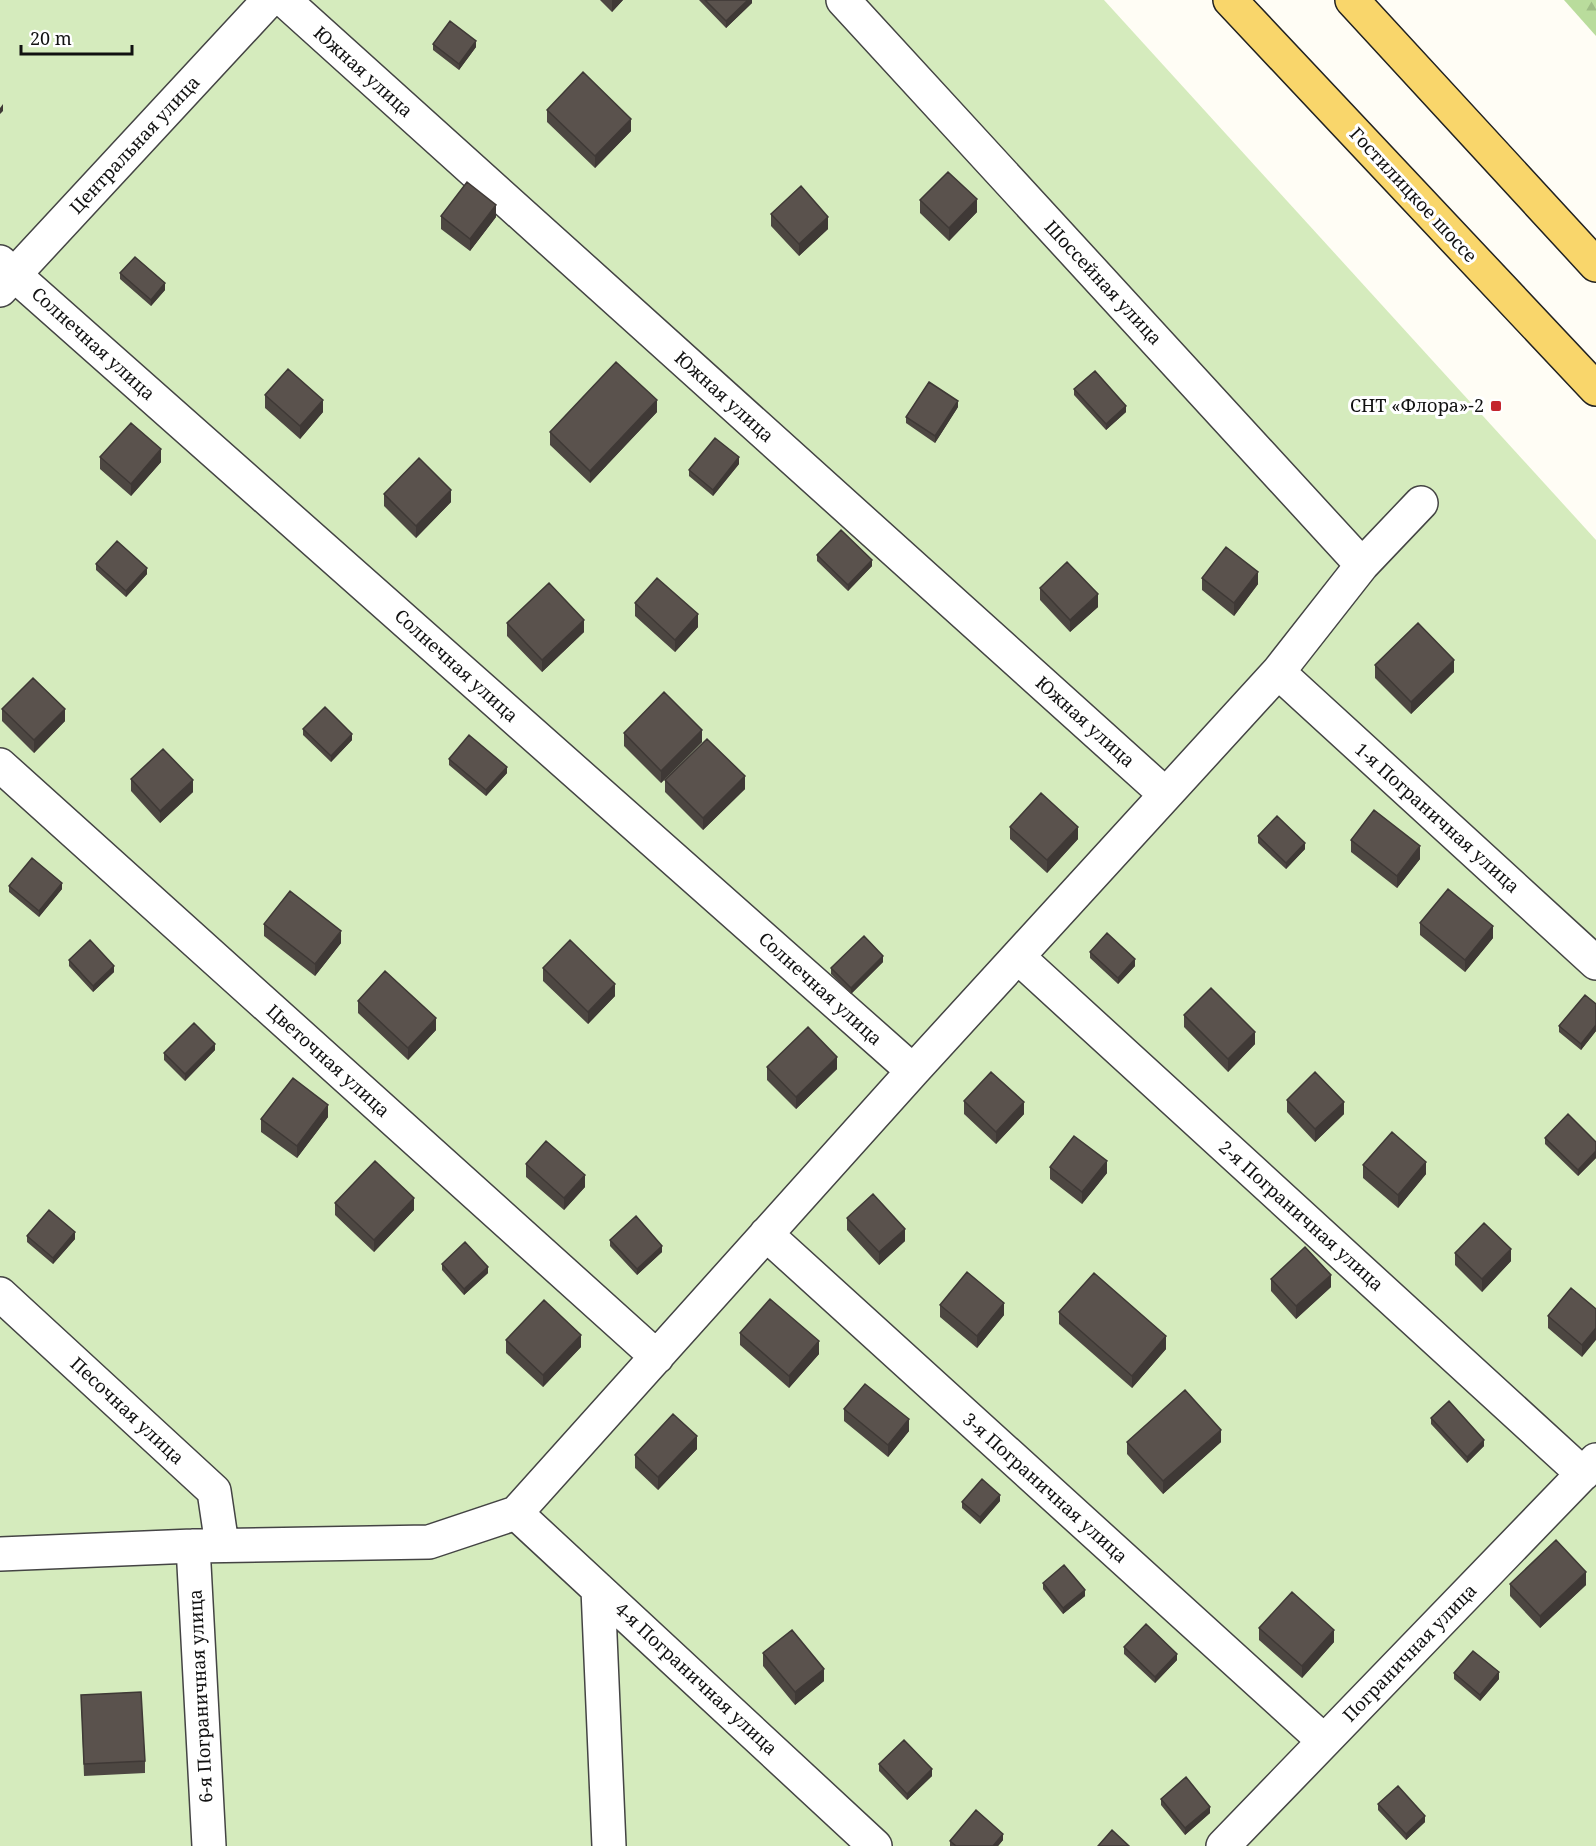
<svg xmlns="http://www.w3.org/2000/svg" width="1596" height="1846" font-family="'Noto Serif',serif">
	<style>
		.forest { fill: url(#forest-firs) }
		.garden { fill: #d5ebbd }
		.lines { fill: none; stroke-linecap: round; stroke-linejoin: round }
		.minor-casing { stroke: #444; stroke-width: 36 }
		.major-casing { stroke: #222; stroke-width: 36 }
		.minor { stroke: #fff; stroke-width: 33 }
		.major { stroke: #f9d66b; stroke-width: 33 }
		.wall { fill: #4d4742 }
		.shaded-wall { fill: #3f3936 }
		.building { fill: #5a524d; stroke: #3f3936; stroke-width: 1.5 }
		.poi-dot { fill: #c4262e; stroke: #fff; stroke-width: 2 }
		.labels { text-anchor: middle; stroke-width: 6; stroke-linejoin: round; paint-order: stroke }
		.street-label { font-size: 18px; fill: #111; stroke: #fff }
		.poi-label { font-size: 18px; fill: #111; stroke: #fff; text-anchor: end }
	</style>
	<defs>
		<pattern id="forest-firs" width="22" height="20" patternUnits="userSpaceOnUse" patternTransform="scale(1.5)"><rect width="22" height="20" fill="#b9dc9c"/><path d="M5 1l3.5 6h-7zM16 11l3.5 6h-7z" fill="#9ebc85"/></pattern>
	</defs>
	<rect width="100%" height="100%" fill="#fffdf5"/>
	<!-- forest -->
	<path class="forest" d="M1564,0H1596V36Z"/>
	<!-- garden -->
	<path class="garden" d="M0,0H1104L1596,540V1846H0Z"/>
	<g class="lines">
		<!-- minor casing -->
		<g class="minor-casing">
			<path id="minor" d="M284,0L1165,794
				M843,0L1362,565
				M0,262L913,1071
				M0,290L269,0
				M1278,672L1596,963
				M0,765L657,1357
				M1018,957L1583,1474
				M766,1234L1324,1741
				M0,1294L214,1491L222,1545
				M516,1513L875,1846
				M193,1546L209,1846
				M0,1554L193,1546L429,1542L516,1513L913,1071L1278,672L1362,565L1421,503
				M598,1589L609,1846
				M1223,1846L1596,1460"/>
		</g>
		<!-- major casing -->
		<g class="major-casing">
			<path id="major" d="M1230,0L1596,389
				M1352,0L1596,265"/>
		</g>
		<!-- minor -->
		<use href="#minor" class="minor"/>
		<!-- major -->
		<use href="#major" class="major"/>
	</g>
	<!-- wall -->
	<path class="wall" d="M600,0H623L612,12Z
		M699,0H752V3L726,28Z
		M433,44L476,47L459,70L433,50Z
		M547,110L631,131L595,168L547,122Z
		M920,200L977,212L949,241L920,213Z
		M771,214L828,229L799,256L771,226Z
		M441,216L496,217L470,251L441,229Z
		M120,273L165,290L151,306L120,279Z
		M1074,389L1126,412L1106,430L1074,395Z
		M265,395L323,412L300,439L265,408Z
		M958,407L935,443L906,423V417Z
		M657,412L590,483L550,445V432Z
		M100,457L161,462L131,496L100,469Z
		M739,464L713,496L689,476V470Z
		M384,494L451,502L416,538L384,506Z
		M817,555L872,566L848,591L817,561Z
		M96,564L147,574L126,597L96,570Z
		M1202,578L1258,584L1234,616L1202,590Z
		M1040,588L1098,607L1070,632L1040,600Z
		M635,603L698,627L675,652L635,616Z
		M507,623L584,632L542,672L507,636Z
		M1375,665L1454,672L1411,714L1375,678Z
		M2,709L65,721L34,753L2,721Z
		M303,729L352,740L331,762L303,735Z
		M624,733L702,742L661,783L624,746Z
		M449,759L507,773L486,796L449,765Z
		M131,779L193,792L160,823L131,791Z
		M665,780L745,789L703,830L665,792Z
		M1010,827L1078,839L1047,873L1010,839Z
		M1258,836L1305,849L1286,869L1258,843Z
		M1351,840L1420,859L1397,888L1351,852Z
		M9,886L62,889L39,917L9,892Z
		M1420,923L1493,938L1465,972L1420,935Z
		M264,924L341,943L315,976L264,936Z
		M1090,952L1135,966L1118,984L1090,958Z
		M69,960L114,972L93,992L69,966Z
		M883,962L851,994L831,974V968Z
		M543,968L615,996L588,1024L543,981Z
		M358,1001L436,1030L408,1060L358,1013Z
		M1596,1004V1031L1581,1050L1559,1032V1026Z
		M1184,1015L1255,1044L1228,1072L1184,1027Z
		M215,1050L185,1081L164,1060V1053Z
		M767,1067L837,1069L796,1109L767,1080Z
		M1287,1100L1344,1114L1315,1142L1287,1112Z
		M964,1101L1024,1114L996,1144L964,1114Z
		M328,1117L297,1158L261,1132V1119Z
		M1545,1138L1596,1142V1158L1578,1176L1545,1144Z
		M526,1164L585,1187L564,1210L526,1177Z
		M1363,1165L1426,1174L1398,1208L1363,1178Z
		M1050,1167L1107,1173L1082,1204L1050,1179Z
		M335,1203L414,1210L374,1252L335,1215Z
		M847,1218L905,1241L879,1265L847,1230Z
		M27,1236L75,1239L53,1264L27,1242Z
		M610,1240L662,1252L637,1275L610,1246Z
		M1455,1253L1511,1261L1482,1292L1455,1265Z
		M442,1264L488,1273L464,1295L442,1270Z
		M1271,1279L1331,1287L1296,1319L1271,1291Z
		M940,1305L1004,1315L977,1348L940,1317Z
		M1596,1309L1582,1357L1548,1328V1316Z
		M1059,1312L1166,1349L1132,1388L1059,1324Z
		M740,1333L819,1354L789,1388L740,1345Z
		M506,1340L581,1347L543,1387L506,1353Z
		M844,1409L909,1431L888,1457L844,1421Z
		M1431,1418L1484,1446L1467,1463L1431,1424Z
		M1127,1442H1221L1163,1494L1127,1454Z
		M697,1449L658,1490L635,1468V1455Z
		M1000,1501L980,1524L962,1508V1502Z
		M1043,1583L1085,1596L1063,1614L1043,1589Z
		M1510,1584L1586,1585L1540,1628L1510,1596Z
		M1259,1628L1334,1642L1302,1678L1259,1640Z
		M1124,1647L1177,1660L1155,1683L1124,1654Z
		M763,1653L824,1681L795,1705L763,1666Z
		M1454,1673L1499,1679L1480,1701L1454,1679Z
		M81,1695L145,1761V1773L84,1776Z
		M879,1764L932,1776L907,1800L879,1771Z
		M1161,1799L1210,1813L1185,1835L1161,1805Z
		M1378,1804L1425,1822L1406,1840L1378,1810Z
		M1003,1840L998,1846H950V1841Z"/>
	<!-- shaded-wall -->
	<path class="shaded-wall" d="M612,0H623L612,12Z
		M748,0H752V3L726,28V21Z
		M476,41V47L459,70V64Z
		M3,104V111L0,114V108Z
		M631,119V131L595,168V156Z
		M977,199V212L949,241V228Z
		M496,205V217L470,251V239Z
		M828,217V229L799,256V244Z
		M165,283V290L151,306V300Z
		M323,400V412L300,439V426Z
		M657,400V412L590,483V471Z
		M958,401V407L935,443V436Z
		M1126,406V412L1106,430V424Z
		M161,449V462L131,496V484Z
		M739,457V464L713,496V490Z
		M451,490V502L416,538V526Z
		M872,560V566L848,591V585Z
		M147,568V574L126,597V591Z
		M1258,572V584L1234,616V603Z
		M1098,594V607L1070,632V620Z
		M698,614V627L675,652V640Z
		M584,620V632L542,672V660Z
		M1454,660V672L1411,714V702Z
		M65,709V721L34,753V740Z
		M702,730V742L661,783V771Z
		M352,734V740L331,762V756Z
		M507,767V773L486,796V790Z
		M745,776V789L703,830V818Z
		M193,780V792L160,823V811Z
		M1078,827V839L1047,873V860Z
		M1305,843V849L1286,869V863Z
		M1420,846V859L1397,888V876Z
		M62,883V889L39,917V911Z
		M1493,926V938L1465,972V960Z
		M341,931V943L315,976V964Z
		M883,956V962L851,994V988Z
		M1135,959V966L1118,984V978Z
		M114,966V972L93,992V986Z
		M615,984V996L588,1024V1012Z
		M436,1018V1030L408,1060V1048Z
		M1596,1025V1031L1581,1050V1044Z
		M1255,1032V1044L1228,1072V1059Z
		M215,1044V1050L185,1081V1074Z
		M837,1057V1069L796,1109V1097Z
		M1024,1102V1114L996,1144V1132Z
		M1344,1102V1114L1315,1142V1129Z
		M328,1105V1117L297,1158V1146Z
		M1596,1151V1158L1578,1176V1170Z
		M1107,1161V1173L1082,1204V1192Z
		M1426,1162V1174L1398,1208V1195Z
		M585,1175V1187L564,1210V1198Z
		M414,1198V1210L374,1252V1240Z
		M905,1229V1241L879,1265V1252Z
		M75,1232V1239L53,1264V1258Z
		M662,1246V1252L637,1275V1269Z
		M1511,1249V1261L1482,1292V1279Z
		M488,1267V1273L464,1295V1289Z
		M1331,1275V1287L1296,1319V1306Z
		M1004,1303V1315L977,1348V1336Z
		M1596,1328V1340L1582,1357V1345Z
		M581,1335V1347L543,1387V1375Z
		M1166,1336V1349L1132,1388V1376Z
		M819,1341V1354L789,1388V1376Z
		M909,1419V1431L888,1457V1445Z
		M1221,1430V1442L1163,1494V1481Z
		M697,1436V1449L658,1490V1477Z
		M1484,1440V1446L1467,1463V1457Z
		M1000,1495V1501L980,1524V1517Z
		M1586,1572V1585L1540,1628V1616Z
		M1085,1590V1596L1063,1614V1608Z
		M1334,1630V1642L1302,1678V1666Z
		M1177,1654V1660L1155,1683V1677Z
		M824,1669V1681L795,1705V1692Z
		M1499,1672V1679L1480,1701V1695Z
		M932,1769V1776L907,1800V1794Z
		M1210,1807V1813L1185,1835V1828Z
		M1425,1816V1822L1406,1840V1834Z
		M1003,1834V1840L998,1846H993Z"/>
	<!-- building -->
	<path class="building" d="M705,0H748L726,21Z
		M450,21L476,41L459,64L433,44Z
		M583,72L631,119L595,156L547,110Z
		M948,172L977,199L949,228L920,200Z
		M467,182L496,205L470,239L441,216Z
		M801,186L828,217L799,244L771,214Z
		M135,257L165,283L151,300L120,273Z
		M616,362L657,400L590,471L550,432Z
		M288,369L323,400L300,426L265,395Z
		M1095,371L1126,406L1106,424L1074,389Z
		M929,382L958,401L935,436L906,417Z
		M131,423L161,449L131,484L100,457Z
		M715,438L739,457L713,490L689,470Z
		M419,458L451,490L416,526L384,494Z
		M841,530L872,560L848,585L817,555Z
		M117,541L147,568L126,591L96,564Z
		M1226,547L1258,572L1234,603L1202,578Z
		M1067,562L1098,594L1070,620L1040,588Z
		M657,578L698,614L675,640L635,603Z
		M549,583L584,620L542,660L507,623Z
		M1418,623L1454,660L1411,702L1375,665Z
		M33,678L65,709L34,740L2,709Z
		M664,692L702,730L661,771L624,733Z
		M325,707L352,734L331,756L303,729Z
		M469,735L507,767L486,790L449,759Z
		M707,739L745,776L703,818L665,780Z
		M163,749L193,780L160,811L131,779Z
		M1041,793L1078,827L1047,860L1010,827Z
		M1374,810L1420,846L1397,876L1351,840Z
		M1277,816L1305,843L1286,863L1258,836Z
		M32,858L62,883L39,911L9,886Z
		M1448,889L1493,926L1465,960L1420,923Z
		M290,891L341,931L315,964L264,924Z
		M1107,933L1135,959L1118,978L1090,952Z
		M864,936L883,956L851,988L831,968Z
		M90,940L114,966L93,986L69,960Z
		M570,940L615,984L588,1012L543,968Z
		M385,971L436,1018L408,1048L358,1001Z
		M1211,988L1255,1032L1228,1059L1184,1015Z
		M1585,995L1596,1004V1025L1581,1044L1559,1026Z
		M194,1023L215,1044L185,1074L164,1053Z
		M808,1027L837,1057L796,1097L767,1067Z
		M991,1072L1024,1102L996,1132L964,1101Z
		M1315,1072L1344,1102L1315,1129L1287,1100Z
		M293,1078L328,1105L297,1146L261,1119Z
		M1568,1114L1596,1142V1151L1578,1170L1545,1138Z
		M1392,1132L1426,1162L1398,1195L1363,1165Z
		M1074,1136L1107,1161L1082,1192L1050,1167Z
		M546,1141L585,1175L564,1198L526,1164Z
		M375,1161L414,1198L374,1240L335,1203Z
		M873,1194L905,1229L879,1252L847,1218Z
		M49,1210L75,1232L53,1258L27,1236Z
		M636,1216L662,1246L637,1269L610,1240Z
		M1484,1223L1511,1249L1482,1279L1455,1253Z
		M465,1242L488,1267L464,1289L442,1264Z
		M1305,1247L1331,1275L1296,1306L1271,1279Z
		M967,1272L1004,1303L977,1336L940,1305Z
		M1094,1273L1166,1336L1132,1376L1059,1312Z
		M1571,1288L1596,1309V1328L1582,1345L1548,1316Z
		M770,1299L819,1341L789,1376L740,1333Z
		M544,1300L581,1335L543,1375L506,1340Z
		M865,1384L909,1419L888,1445L844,1409Z
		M1185,1390L1221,1430L1163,1481L1127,1442Z
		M1449,1401L1484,1440L1467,1457L1431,1418Z
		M673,1414L697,1436L658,1477L635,1455Z
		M982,1479L1000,1495L980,1517L962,1502Z
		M1556,1540L1586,1572L1540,1616L1510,1584Z
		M1064,1565L1085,1590L1063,1608L1043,1583Z
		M1292,1592L1334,1630L1302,1666L1259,1628Z
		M1146,1624L1177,1654L1155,1677L1124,1647Z
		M792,1630L824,1669L795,1692L763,1653Z
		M1473,1651L1499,1672L1480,1695L1454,1673Z
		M141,1692L145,1761L84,1764L81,1695Z
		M904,1740L932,1769L907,1794L879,1764Z
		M1186,1777L1210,1807L1185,1828L1161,1799Z
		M1398,1786L1425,1816L1406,1834L1378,1804Z
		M976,1810L1003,1834L993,1846H956L950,1841Z
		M1112,1830L1129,1846H1098Z"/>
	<!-- markers -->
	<rect class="poi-dot" x="1490" y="400" width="12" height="12" rx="3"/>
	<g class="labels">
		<!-- street labels -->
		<g class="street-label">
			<text transform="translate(363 72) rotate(42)" y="6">Южная улица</text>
			<text transform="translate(135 145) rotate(-47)" y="6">Центральная улица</text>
			<text transform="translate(1413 195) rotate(47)" y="6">Гостилицкое шоссе</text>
			<text transform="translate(1103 283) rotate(47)" y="6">Шоссейная улица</text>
			<text transform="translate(93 344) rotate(42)" y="6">Солнечная улица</text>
			<text transform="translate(724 397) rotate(42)" y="6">Южная улица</text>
			<text transform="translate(456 666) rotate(42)" y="6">Солнечная улица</text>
			<text transform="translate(1085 722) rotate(42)" y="6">Южная улица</text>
			<text transform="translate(1437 818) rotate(42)" y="6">1-я Пограничная улица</text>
			<text transform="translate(820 989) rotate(42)" y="6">Солнечная улица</text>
			<text transform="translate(328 1061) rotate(42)" y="6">Цветочная улица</text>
			<text transform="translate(1301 1216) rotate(42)" y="6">2-я Пограничная улица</text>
			<text transform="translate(127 1411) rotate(43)" y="6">Песочная улица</text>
			<text transform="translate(1045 1488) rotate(42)" y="6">3-я Пограничная улица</text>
			<text transform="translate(1410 1653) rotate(-46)" y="6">Пограничная улица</text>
			<text transform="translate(696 1679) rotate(43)" y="6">4-я Пограничная улица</text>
			<text transform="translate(201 1696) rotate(-93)" y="6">6-я Пограничная улица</text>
		</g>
		<!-- poi labels -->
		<g class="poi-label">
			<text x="1484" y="412">СНТ «Флора»-2</text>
		</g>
	</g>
	<!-- scale -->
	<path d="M21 45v9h111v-9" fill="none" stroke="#111111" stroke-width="3"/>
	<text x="30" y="45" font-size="18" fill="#111111" stroke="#ffffff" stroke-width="4.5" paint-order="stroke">20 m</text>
</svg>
